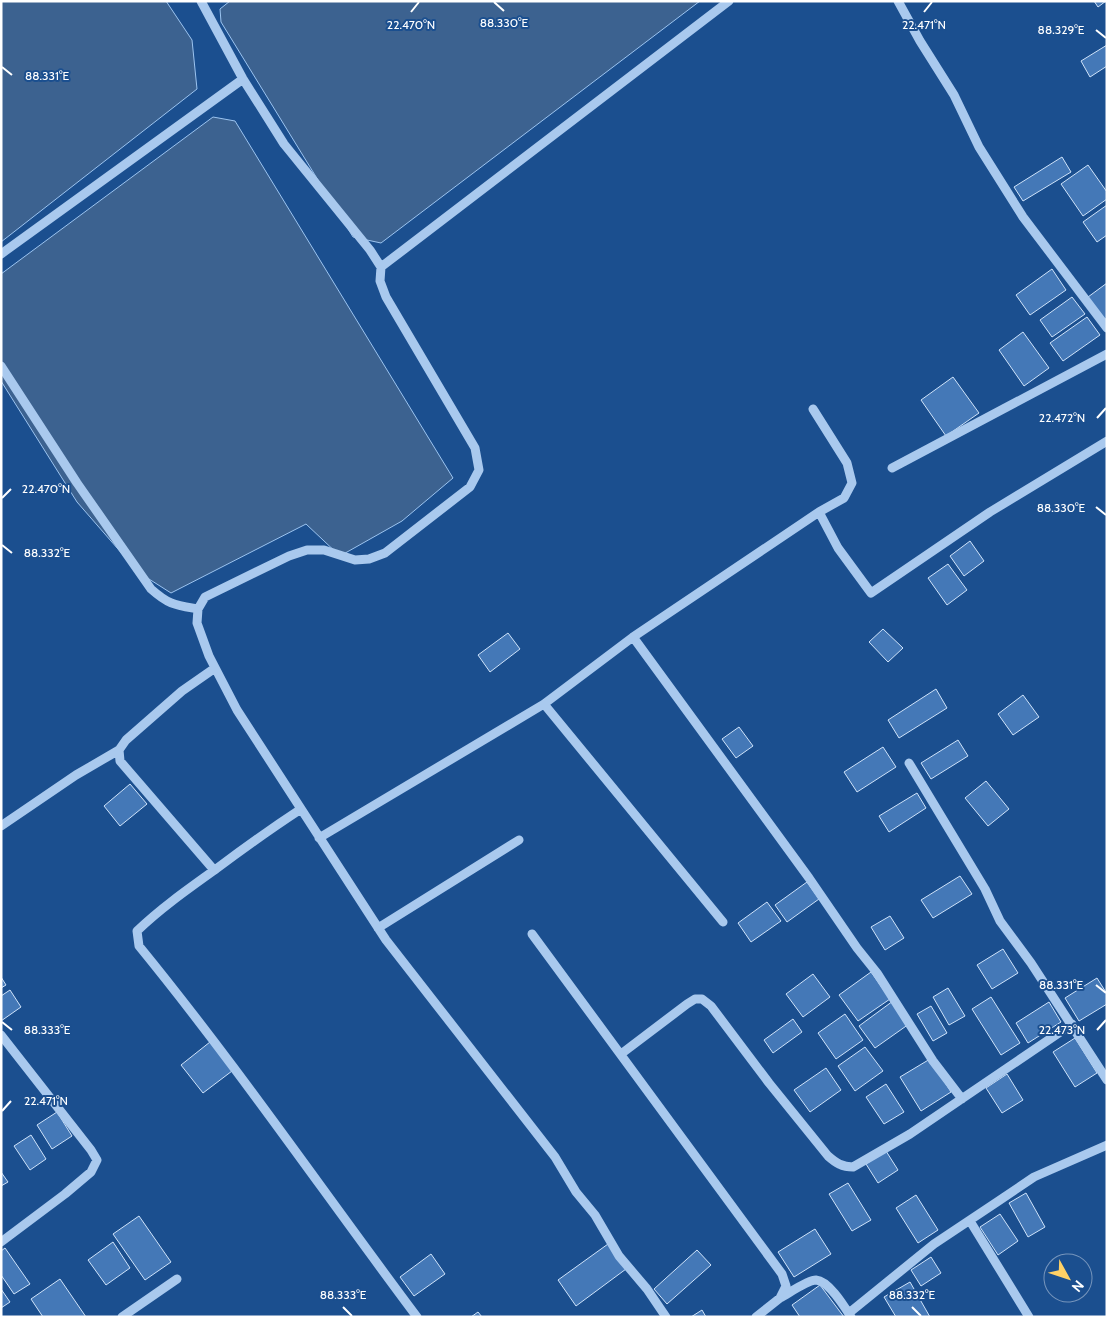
<svg xmlns="http://www.w3.org/2000/svg" width="1108" height="1318" font-family="Cabin,sans-serif">
	<style>
		.water { fill: #3c6290; stroke: #9cc4f0 }
		.building { fill: #4478b7; stroke: #cfe3fa }
		.lines { fill: none; stroke-linecap: round; stroke-linejoin: round }
		.minor { stroke: #a9c9ee; stroke-width: 9 }
		.ticks { fill: none; stroke: #fff; stroke-width: 2 }
		.ticks-label { font-size: 12px; text-anchor: middle; fill: #fff; stroke: #1b4f8f; stroke-width: 4; stroke-linejoin: round; paint-order: stroke }
	</style>
	<rect width="100%" height="100%" fill="#1b4f8f"/>
	<!-- water -->
	<path class="water" d="M1,1H166L192,40L197,89L1,242Z
		M230,1H700L381,243L353,237L221,22L220,9Z
		M213,117L235,121L453,478L402,521L340,556L306,524L171,593L138,572L77,502L1,381V274Z"/>
	<!-- building -->
	<path class="building" d="M1094,1H1106L1098,7Z
		M1107,45V66L1090,77L1081,61Z
		M1062,157L1071,172L1023,201L1014,187Z
		M1088,165L1107,192V199L1083,216L1061,184Z
		M1107,205V235L1097,242L1083,222Z
		M1052,269L1066,290L1030,315L1016,295Z
		M1107,283V318L1104,320L1088,297Z
		M1072,297L1085,314L1052,337L1040,320Z
		M1087,317L1100,335L1063,361L1050,343Z
		M1023,332L1049,368L1024,386L999,350Z
		M953,377L979,413L946,436L921,400Z
		M970,541L984,561L964,576L950,556Z
		M948,564L967,590L947,605L928,578Z
		M883,629L903,648L888,662L869,642Z
		M508,633L520,649L490,672L478,655Z
		M936,689L947,708L899,738L888,720Z
		M1023,695L1039,717L1013,735L998,714Z
		M739,727L753,746L736,758L722,739Z
		M958,740L968,756L931,779L921,763Z
		M883,747L896,767L857,792L844,772Z
		M986,781L1009,809L988,826L965,798Z
		M130,784L147,804L120,826L104,806Z
		M917,793L926,808L889,832L879,816Z
		M960,876L972,894L933,918L921,900Z
		M807,882L819,899L787,922L775,905Z
		M767,902L781,921L751,942L738,923Z
		M890,916L904,938L885,950L871,927Z
		M1003,949L1018,973L992,989L977,965Z
		M871,972L890,999L858,1021L839,995Z
		M813,974L830,997L803,1017L786,994Z
		M1,977L6,985L1,988Z
		M1097,978L1107,994V1004L1079,1021L1065,998Z
		M948,988L965,1016L949,1025L933,997Z
		M10,990L21,1007L1,1021V996Z
		M991,997L1020,1043L1001,1055L972,1009Z
		M893,1001L909,1024L875,1048L859,1026Z
		M1049,1002L1061,1022L1028,1043L1016,1023Z
		M931,1006L947,1033L933,1041L917,1014Z
		M845,1014L863,1040L836,1059L818,1033Z
		M793,1019L802,1032L773,1053L764,1040Z
		M1075,1038L1097,1073L1075,1087L1053,1052Z
		M210,1042L232,1071L203,1093L181,1065Z
		M865,1047L883,1071L855,1091L838,1066Z
		M930,1059L951,1092L921,1111L900,1077Z
		M826,1068L841,1090L810,1112L794,1090Z
		M1007,1074L1023,1100L1002,1113L986,1088Z
		M886,1084L904,1112L884,1124L866,1097Z
		M57,1112L72,1136L52,1149L37,1125Z
		M31,1135L46,1159L30,1170L14,1146Z
		M886,1151L898,1170L878,1183L866,1164Z
		M1,1172L8,1182L1,1186Z
		M848,1183L871,1220L852,1231L829,1194Z
		M1026,1193L1045,1227L1028,1237L1009,1203Z
		M916,1195L938,1230L918,1243L896,1208Z
		M1000,1214L1018,1241L998,1255L980,1227Z
		M139,1216L171,1262L145,1280L113,1234Z
		M815,1229L831,1254L794,1277L778,1252Z
		M113,1242L130,1268L106,1285L88,1260Z
		M608,1244L626,1269L576,1306L558,1280Z
		M5,1248L30,1284L14,1294L1,1275V1251Z
		M697,1250L711,1265L667,1304L654,1289Z
		M431,1254L445,1274L414,1296L400,1277Z
		M931,1257L941,1273L921,1286L911,1270Z
		M60,1279L86,1317H43L31,1299Z
		M910,1282L930,1317H896L884,1297Z
		M820,1285L844,1317H800L792,1305Z
		M1,1289L10,1302L1,1308Z
		M702,1310L706,1317H691Z
		M478,1312L482,1317H471Z"/>
	<g class="lines">
		<!-- minor -->
		<path class="minor" d="M201,1L243,79L284,144L370,250L381,267
			M898,1L920,41L954,95L979,147L1023,217L1107,328
			M1,254L243,79
			M1,366L77,483L151,589C169,605 175,605 198,609
			M892,468L1107,354
			M819,512L838,548L871,593L990,512L1107,441
			M633,637L809,878L857,948L877,973L933,1061L962,1099
			M544,704L723,922
			M909,763L985,889L1000,921L1031,963L1107,1080
			M301,809C272,828 244,848 216,869C188,889 161,908 137,931L139,946C237,1066 324,1193 417,1317
			M1,826L76,775L119,750
			M319,838L544,704L633,637L819,512L844,498L852,483L847,463L813,409
			M214,870L120,761L119,750L126,740L182,691L215,668
			M378,928L519,840
			M532,934L782,1274L786,1286L780,1298L756,1317
			M1,1035L91,1150L97,1160L91,1172L65,1194L1,1242
			M621,1054L687,1004L695,999H702L711,1006L769,1083L828,1156C836,1163 842,1167 853,1167L910,1134L1072,1024
			M970,1221L1029,1317
			M780,1298C788,1294 807,1280 816,1280C829,1281 844,1306 851,1317
			M849,1313L934,1244L997,1202L1034,1177L1107,1145
			M122,1317L177,1279
			M666,1317L647,1289L619,1256L595,1215L576,1192L555,1157L386,940L237,710L209,656L197,623L198,609L205,597L289,556L307,550H324L355,560L369,559L385,553L470,487L479,470L475,448L386,297L380,281L381,267L729,1"/>
	</g>
	<!-- ticks -->
	<path class="ticks" d="M494,2L504,11M411,12L419,2M924,12L932,2M1096,30L1106,38M2,67L12,75M1097,418L1106,408M2,498L11,489M1096,507L1106,515M2,545L12,553M1096,985L1106,993M2,1022L12,1030M1097,1030L1106,1020M2,1111L11,1101M343,1307L352,1316M912,1307L921,1316"/>
	<g class="ticks-label">
		<text x="504" y="27">88.330°E</text>
		<text x="411" y="29">22.470°N</text>
		<text x="924" y="29">22.471°N</text>
		<text x="1061" y="34">88.329°E</text>
		<text x="47" y="80">88.331°E</text>
		<text x="1062" y="422">22.472°N</text>
		<text x="46" y="493">22.470°N</text>
		<text x="1061" y="512">88.330°E</text>
		<text x="47" y="557">88.332°E</text>
		<text x="1061" y="989">88.331°E</text>
		<text x="47" y="1034">88.333°E</text>
		<text x="1062" y="1034">22.473°N</text>
		<text x="46" y="1105">22.471°N</text>
		<text x="343" y="1299">88.333°E</text>
		<text x="912" y="1299">88.332°E</text>
	</g>
	<!-- border -->
	<rect width="1108" height="1318" fill="none" stroke="#ffffff" stroke-width="5"/>
	<!-- north arrow -->
	<g transform="translate(1068 1278) rotate(130)"><circle r="24" fill="#1b4f8f" stroke="#7695bc"/>
	<path d="M0-4L9 19L0 12L-9 19Z" fill="#ffd166"/>
	<text y="-8" font-size="14" font-weight="bold" text-anchor="middle" fill="#ffffff">N</text>
	</g>
</svg>
